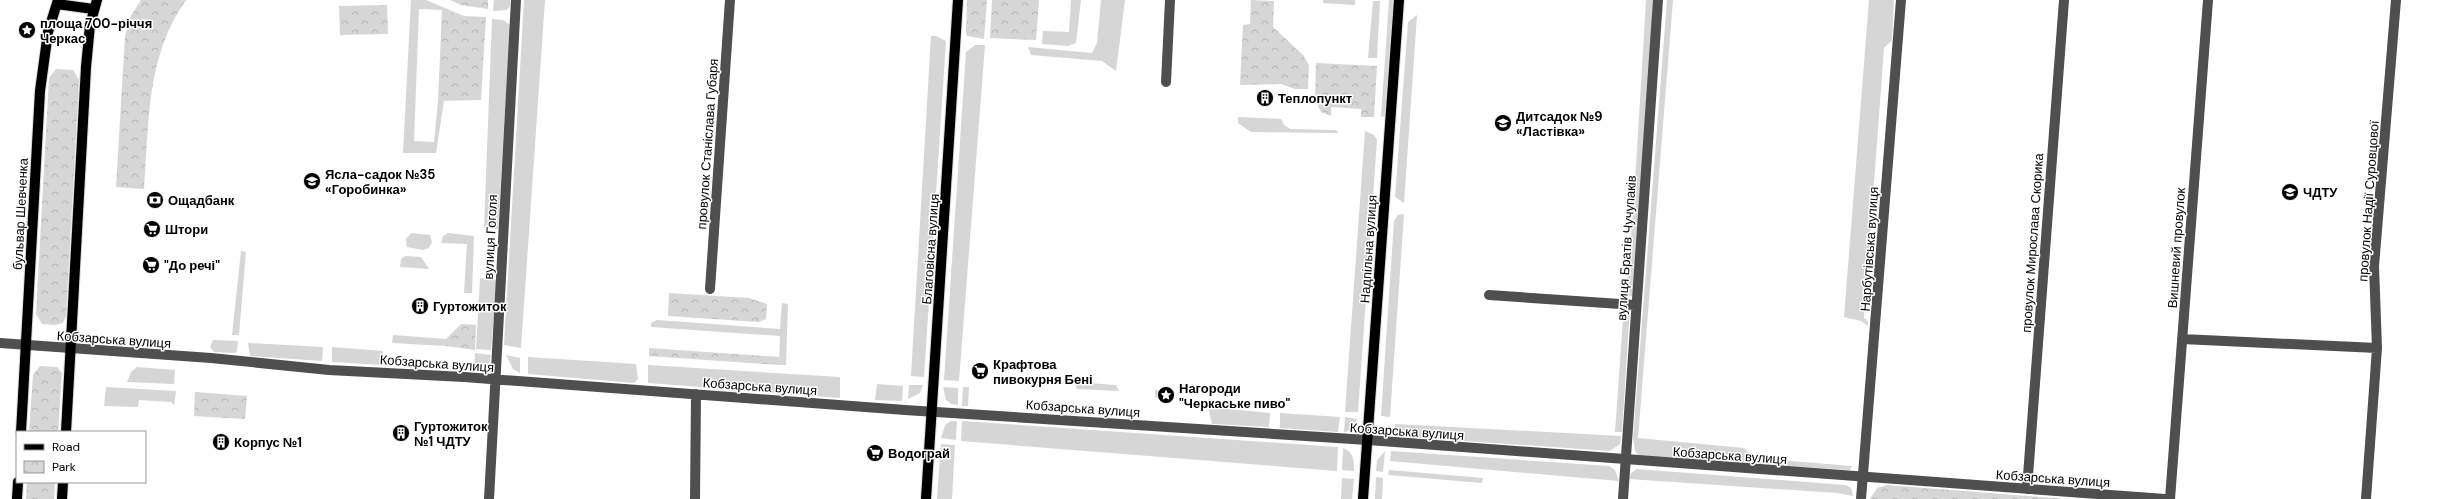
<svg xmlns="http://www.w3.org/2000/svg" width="2450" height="499" font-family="'DM Sans',sans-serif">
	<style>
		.grass { fill: #d6d6d6 }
		.park { fill: url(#park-crowns) }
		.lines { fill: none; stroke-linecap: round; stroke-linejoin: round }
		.major-casing { stroke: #dbdbdb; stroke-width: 12 }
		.minor { stroke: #4f4f4f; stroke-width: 10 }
		.major { stroke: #000; stroke-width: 10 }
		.labels { text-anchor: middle; stroke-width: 3; stroke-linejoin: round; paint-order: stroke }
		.poi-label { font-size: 13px; font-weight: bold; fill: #000; stroke: #fff; text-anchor: start }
		.street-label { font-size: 13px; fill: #000; stroke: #fff }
	</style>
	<defs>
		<pattern id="park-crowns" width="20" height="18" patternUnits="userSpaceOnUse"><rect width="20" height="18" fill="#d6d6d6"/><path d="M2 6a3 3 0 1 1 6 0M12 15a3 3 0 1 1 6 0" fill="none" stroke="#b6b6b6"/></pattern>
	</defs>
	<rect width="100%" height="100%" fill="#fff"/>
	<!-- grass -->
	<path class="grass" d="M411,0H426L464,16L442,10L419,9L414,141L434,142L438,101H444L436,153H403Z
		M494,0H510V6L507,10L493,11Z
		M524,0H545L521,348L504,345Z
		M1071,0H1081L1076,43L1068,46L1042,44L1043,31L1069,32Z
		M1101,0H1125L1116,71L1102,61L1031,55L1028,47L1092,53L1097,43Z
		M1323,0H1355V5L1323,3Z
		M1389,0H1399L1388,115L1381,117Z
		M1646,0H1654L1634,296H1626L1634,200Z
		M1667,0H1673L1638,438L1744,448L1754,458L1852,466L1850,470L1639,456L1635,451L1633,438Z
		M1869,0H1894L1892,40L1884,48L1864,318L1868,321V326L1861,321L1844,317Z
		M1373,1H1380L1377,58H1368Z
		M1417,15L1404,203L1395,197L1408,22Z
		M492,19L503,20L510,25L498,229L484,228Z
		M931,36H936L946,41L924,377L911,376Z
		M975,45H985L959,381L944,380L966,52Z
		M1238,117L1281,119L1284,125L1290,129L1336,130L1339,133L1251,132L1238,123Z
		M1365,131L1374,135L1377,140L1358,412H1345Z
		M1404,214L1390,417L1381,416L1394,221L1398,215Z
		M411,233L430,235L432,242L429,248L423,250L407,247L406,239Z
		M448,233L474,236L472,293H464L467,244L441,243L443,236Z
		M241,251L246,252L239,335H232Z
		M405,256L421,257L429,269L400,267L401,259Z
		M480,278L497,280L491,350L476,349Z
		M782,303L788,304L786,365H779L780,336L651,327V323L657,320L780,329Z
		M1624,306L1630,307L1622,432H1615Z
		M393,335L446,339V346L392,343Z
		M213,340L238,341L237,351L235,353L214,352L210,347Z
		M248,343L323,347L322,361L250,356Z
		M332,347L383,351L382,365L332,362Z
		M475,353L491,355L489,365L485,368H474Z
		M506,355L520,358V373L513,369Z
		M528,357L636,364L638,379L634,383L528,374Z
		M648,365L840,377V398L648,383Z
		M137,367L175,370L174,384L127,382L131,372Z
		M1074,382L1116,385L1119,391L1077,389Z
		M877,384L903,386L902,401L875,400Z
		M909,385H923L920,393L908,399Z
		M106,387L176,391L174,405L171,402L139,400L138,407L104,406Z
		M943,387L958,388V405L951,404L946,400Z
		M963,387H969L968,406H962Z
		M1155,390L1167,391L1172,399L1155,397Z
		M1208,407L1270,413L1269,427L1212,424Z
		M1280,413L1340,417L1338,432L1280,428Z
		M1345,417L1357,419C1355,427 1353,430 1344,432Z
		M951,421H957L956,440L941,438L945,425Z
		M962,421L1338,447L1337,471L961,441Z
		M1395,424L1621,436L1620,444L1610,451L1394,436Z
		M941,444L955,445L952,499H937Z
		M1343,448C1354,452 1354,460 1354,471L1342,470Z
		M1385,451L1383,472L1376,471L1377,460Z
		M1391,451L1609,466L1615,470L1619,481L1390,461Z
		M1637,469L1845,485L1851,488L1853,496L1837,493L1629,479L1631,473Z
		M1389,470L1483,478L1482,483L1388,475Z
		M1376,477L1383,478L1382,499H1375Z
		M1342,478L1354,479L1352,499H1341Z"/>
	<!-- park -->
	<path class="park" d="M141,0H186C146,56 149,123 144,189L116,187L125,37L129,19Z
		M450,0H488V9L461,5Z
		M967,0H987L984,39L967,36L966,32Z
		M992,0H1039L1036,40L990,38Z
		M1251,0L1274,1L1273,27L1303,55L1309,65L1308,89H1295L1281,84L1240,85L1243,25L1250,24Z
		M387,5L388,34L340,35L339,6Z
		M442,10L464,16L486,17L481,100L438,101Z
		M1316,63L1377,66L1374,117H1361V109L1331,107V116L1321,112L1315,99Z
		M56,69L73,70L79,80L66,316L63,323L55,325L42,324L36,314L49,78Z
		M669,293L749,298L767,304L766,319L759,322L668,316Z
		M461,324L476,325L475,350L446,346V339Z
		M649,348L779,357V365L649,356Z
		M40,366L57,367L62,373L58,432H29L33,375Z
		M195,392L247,396L245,419L194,416Z
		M27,482H55L54,499H26Z
		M1887,485L2067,499H1870L1877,488Z"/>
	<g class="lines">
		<!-- major casing -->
		<g class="major-casing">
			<path id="major" d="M57,4L93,9
				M21,432L40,91L48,32L58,0
				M66,432L86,67L90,25L97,0
				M17,499L18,482
				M62,499L63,482
				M926,499L958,0
				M1363,499L1399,0"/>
		</g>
		<!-- minor -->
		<path class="minor" d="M1166,82L1170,0
			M710,289L730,0
			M1489,295L1635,305
			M2182,339L2377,348
			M0,343L211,358L329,370L464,377L905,410L1368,440L2165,499
			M2027,489L2064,0
			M489,499L516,0
			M695,499L696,394
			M1623,499L1658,0
			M1861,499L1901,0
			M2170,499L2208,0
			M2366,499L2377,348L2374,266L2396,0"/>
		<!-- major -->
		<use href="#major" class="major"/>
	</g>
	<!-- icons -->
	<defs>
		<g id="sight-disc" transform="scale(0.9)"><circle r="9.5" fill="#000" stroke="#fff"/><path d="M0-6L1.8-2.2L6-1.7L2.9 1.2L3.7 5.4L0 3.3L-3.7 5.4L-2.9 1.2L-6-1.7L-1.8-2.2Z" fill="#fff"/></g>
		<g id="building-disc" transform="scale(0.9)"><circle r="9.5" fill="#000" stroke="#fff"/><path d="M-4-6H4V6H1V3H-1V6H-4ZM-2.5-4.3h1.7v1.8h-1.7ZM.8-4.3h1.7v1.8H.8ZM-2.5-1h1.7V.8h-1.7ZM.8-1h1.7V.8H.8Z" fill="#fff"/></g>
		<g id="school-disc" transform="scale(0.9)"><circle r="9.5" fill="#000" stroke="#fff"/><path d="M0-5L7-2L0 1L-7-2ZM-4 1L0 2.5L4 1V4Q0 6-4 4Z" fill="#fff"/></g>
		<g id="university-disc" transform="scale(0.9)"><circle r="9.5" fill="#000" stroke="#fff"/><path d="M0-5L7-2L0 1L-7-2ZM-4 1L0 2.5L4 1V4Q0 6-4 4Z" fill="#fff"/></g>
		<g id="bank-disc" transform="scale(0.9)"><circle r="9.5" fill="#000" stroke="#fff"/><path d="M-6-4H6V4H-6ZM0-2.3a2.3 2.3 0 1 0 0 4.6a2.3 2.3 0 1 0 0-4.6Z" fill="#fff"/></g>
		<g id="supermarket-disc" transform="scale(0.9)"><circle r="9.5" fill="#000" stroke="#fff"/><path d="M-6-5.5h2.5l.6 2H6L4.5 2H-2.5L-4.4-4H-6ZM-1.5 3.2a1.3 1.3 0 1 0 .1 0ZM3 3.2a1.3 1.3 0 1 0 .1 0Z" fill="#fff"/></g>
	</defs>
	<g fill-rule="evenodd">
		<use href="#sight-disc" x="27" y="30"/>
		<use href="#building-disc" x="1265" y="98"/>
		<use href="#school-disc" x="1503" y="123"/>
		<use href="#school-disc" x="312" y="181"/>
		<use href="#university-disc" x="2290" y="192"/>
		<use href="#bank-disc" x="155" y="200"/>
		<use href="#supermarket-disc" x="152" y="229"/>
		<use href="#supermarket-disc" x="151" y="265"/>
		<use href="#building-disc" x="420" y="306"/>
		<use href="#supermarket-disc" x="980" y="371"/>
		<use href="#sight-disc" x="1166" y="395"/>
		<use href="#building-disc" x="401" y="433"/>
		<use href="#building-disc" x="221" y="442"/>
		<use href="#supermarket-disc" x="875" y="453"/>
	</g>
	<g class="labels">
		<!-- poi labels -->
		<g class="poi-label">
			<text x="40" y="28">площа 700-річчя<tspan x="40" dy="15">Черкас</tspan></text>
			<text x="1278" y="103">Теплопункт</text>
			<text x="1516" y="121">Дитсадок №9<tspan x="1516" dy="15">«Ластівка»</tspan></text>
			<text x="325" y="179">Ясла-садок №35<tspan x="325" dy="15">«Горобинка»</tspan></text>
			<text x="2303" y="197">ЧДТУ</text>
			<text x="168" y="205">Ощадбанк</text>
			<text x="165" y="234">Штори</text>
			<text x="164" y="270">"До речі"</text>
			<text x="433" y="311">Гуртожиток</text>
			<text x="993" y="369">Крафтова<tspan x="993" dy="15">пивокурня Бені</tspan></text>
			<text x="1179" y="393">Нагороди<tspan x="1179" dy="15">"Черкаське пиво"</tspan></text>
			<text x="414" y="431">Гуртожиток<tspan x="414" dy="15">№1 ЧДТУ</tspan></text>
			<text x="234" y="447">Корпус №1</text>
			<text x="888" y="458">Водограй</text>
		</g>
		<!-- street labels -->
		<g class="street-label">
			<text transform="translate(707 144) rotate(-86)" y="5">провулок Станіслава Губаря</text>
			<text transform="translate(2368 201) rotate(-86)" y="5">провулок Надії Суровцової</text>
			<text transform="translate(20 214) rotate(-87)" y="5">бульвар Шевченка</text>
			<text transform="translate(490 237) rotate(-87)" y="5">вулиця Гоголя</text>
			<text transform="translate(2032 243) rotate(-86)" y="5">провулок Мирослава Скорика</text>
			<text transform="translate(1626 248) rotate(-86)" y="5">вулиця Братів Чучупаків</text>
			<text transform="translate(2176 248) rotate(-86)" y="5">Вишневий провулок</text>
			<text transform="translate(930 249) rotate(-86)" y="5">Благовісна вулиця</text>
			<text transform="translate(1368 249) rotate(-86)" y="5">Надпільна вулиця</text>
			<text transform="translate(1869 249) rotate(-86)" y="5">Нарбутівська вулиця</text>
			<text transform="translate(114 339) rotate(4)" y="5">Кобзарська вулиця</text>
			<text transform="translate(437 363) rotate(4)" y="5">Кобзарська вулиця</text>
			<text transform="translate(760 386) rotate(4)" y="5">Кобзарська вулиця</text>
			<text transform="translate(1083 408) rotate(4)" y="5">Кобзарська вулиця</text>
			<text transform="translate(1407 431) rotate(4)" y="5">Кобзарська вулиця</text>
			<text transform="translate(1730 455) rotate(4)" y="5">Кобзарська вулиця</text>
			<text transform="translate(2053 478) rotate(4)" y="5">Кобзарська вулиця</text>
		</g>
	</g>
	<!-- legend -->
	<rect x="16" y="431" width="130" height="52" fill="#ffffff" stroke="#999999"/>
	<rect x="24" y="444" width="20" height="6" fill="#000000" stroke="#999999"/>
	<text x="52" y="451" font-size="12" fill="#000000">Road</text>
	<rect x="24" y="461" width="20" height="12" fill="url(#park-crowns)" stroke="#999999"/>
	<text x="52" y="471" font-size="12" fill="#000000">Park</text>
</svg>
